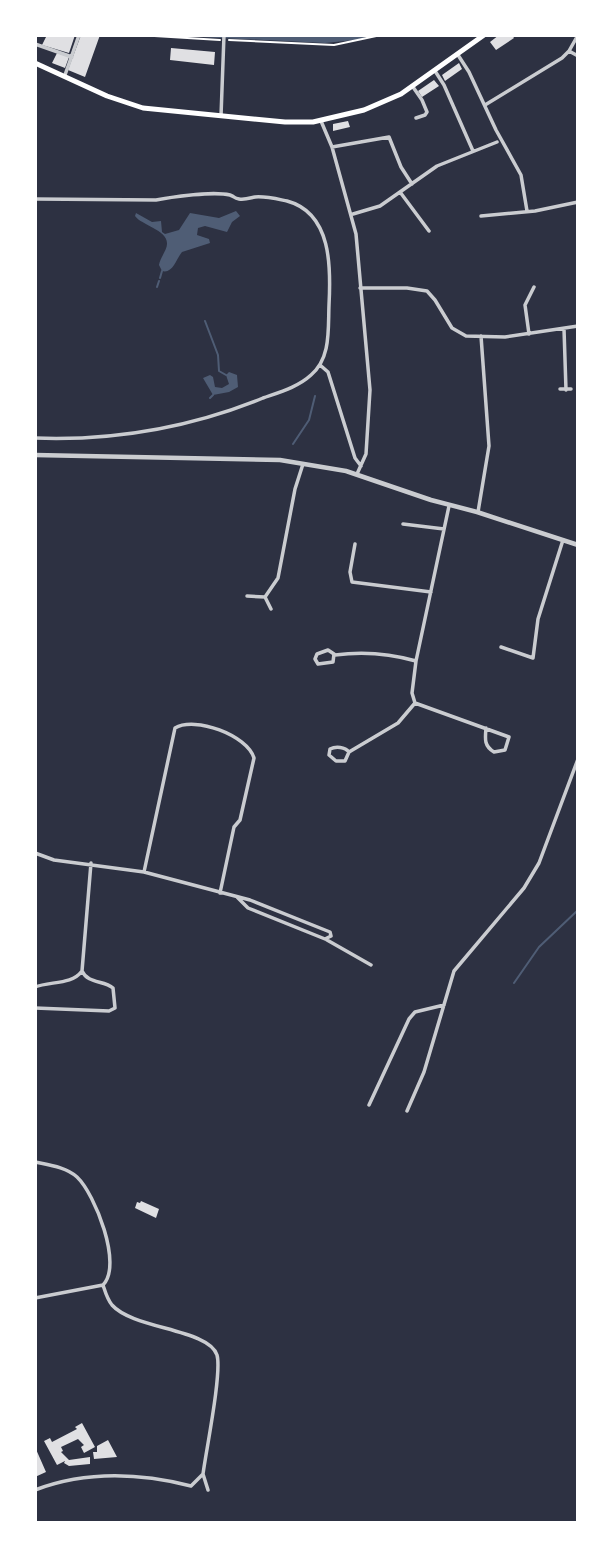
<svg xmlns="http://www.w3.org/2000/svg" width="613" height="1558" font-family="'Source Sans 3',sans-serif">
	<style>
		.water { fill: #4f5d75 }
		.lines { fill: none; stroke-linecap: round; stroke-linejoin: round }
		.stream { stroke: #4f5d75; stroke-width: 2 }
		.building { fill: #e0e0e3 }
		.path { stroke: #fff; stroke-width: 2 }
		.minor { stroke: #caccd0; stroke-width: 3.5 }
		.tertiary { stroke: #caccd0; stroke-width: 4.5 }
		.primary { stroke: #fff; stroke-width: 5 }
	</style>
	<rect width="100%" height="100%" fill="#2d3142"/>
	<!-- water -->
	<path class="water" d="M160,35H375L355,40L325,43Z
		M236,211L240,216L232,222L227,232L205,226L198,228L197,235L209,239L210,243L182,252C176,259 173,274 162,271L159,265C160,258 167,250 167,244C168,230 141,225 135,216L136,213L152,222L161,221L162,232L165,234L179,230L190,213L219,218Z
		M229,372L237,375L238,387L229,392L213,395L203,378L210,375L213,377L215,387L222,388L229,384L226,375Z"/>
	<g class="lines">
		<!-- stream -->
		<path class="stream" d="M160,278L162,271
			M157,287L159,281
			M205,321L218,355L219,371L226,375
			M210,398L213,395
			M293,444L309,420L315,396
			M514,983L539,947L578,910"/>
	</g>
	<!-- building -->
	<path class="building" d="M47,35H75L69,53L42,45Z
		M81,35H100L85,77L68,70Z
		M499,35H512L514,38L496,50L490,42Z
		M171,48L215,52L214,65L170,60Z
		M57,53L69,57L65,68L52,63Z
		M459,63L462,69L445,81L442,75Z
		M434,80L439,86L422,97L418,91Z
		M348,121L350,127L333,131V124Z
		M141,1201L159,1209L156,1218L135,1208L137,1202L140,1203Z
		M82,1423L95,1447L84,1453L81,1447L84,1445L78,1439L61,1447L63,1451L61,1452L69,1460L90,1457V1464L69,1466L64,1463L65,1461L57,1465L44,1441L50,1438L52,1442L77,1429L75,1427Z
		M108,1440L117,1457L94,1459L93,1452H97V1446Z
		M35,1447L46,1472L35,1477Z"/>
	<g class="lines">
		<!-- path -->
		<path class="path" d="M138,35L220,40
			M229,40L334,45L381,35"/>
		<!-- minor -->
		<path class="minor" d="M35,44L72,57
			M569,51L578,56
			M458,55L469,72L496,130L521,175L527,211
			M435,71L444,85L473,151
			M65,75L79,35
			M413,87L422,100L427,112L425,115L416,118
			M485,105L562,58L569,51L578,35
			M221,116L224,35
			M321,121L332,147L356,234L370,390L366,454L357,474
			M332,147L389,137L401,167L412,184
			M400,192L429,231
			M35,199L156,200C173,197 213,191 230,195C236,197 233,198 239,199C245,200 250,198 255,197C265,196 277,199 287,201C332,213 331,268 329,305C328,330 331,358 311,375C298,387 280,392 263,398C189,428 116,441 35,438
			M353,214L380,206L437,166L497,142
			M481,216L535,211L578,202
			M360,288H407L427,291L435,300L452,328L466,336L505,337L578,326
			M564,329L566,390
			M529,334L525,305L534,287
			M320,365L328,372L355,458L361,466
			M560,389H571
			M449,506L416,661L412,693L415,703L509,737L505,750L494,752C484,746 485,739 486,728
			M478,512L489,446L481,336
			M403,524L444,529
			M355,544L350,572L352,582L431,592
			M247,596L265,597
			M271,609L265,597L278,578L295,489L303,464
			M501,647L533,658L538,619L563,540
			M328,650L334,654L333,662L318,664L315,659L317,654Z
			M335,655C364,651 388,653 416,661
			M349,752C345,747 336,746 330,749L329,755L336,761H345L349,752L398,723L415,703
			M35,853L54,860L144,872L250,900L330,932L331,936
			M144,872L175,728C195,716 247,735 254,758L240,820L234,827L220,893
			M237,897L248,908L325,939L331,936
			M327,940L371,965
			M35,987C50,981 72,985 82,971L91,863
			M35,1008L109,1011L115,1008L113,988C104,980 88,984 82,971
			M35,1101V1103
			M369,1105L409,1019L415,1012L444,1005
			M407,1111L424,1072L454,971L524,888L539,863L578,759
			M35,1162C49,1165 66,1167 77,1177C95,1194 123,1265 103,1285
			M103,1285C105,1291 107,1299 112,1305C133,1329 209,1329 217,1355C222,1373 206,1451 203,1474L208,1490
			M35,1298L103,1285
			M35,1490C85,1471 140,1473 191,1486L203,1474"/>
		<!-- tertiary -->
		<path class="tertiary" d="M35,455L280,460L346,471L431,500L477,512L578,545"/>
		<!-- primary -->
		<path class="primary" d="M35,63L107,96L143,108L285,122H313L364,110L401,94L484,35"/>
	</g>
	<!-- border -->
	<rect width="613" height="1558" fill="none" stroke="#ffffff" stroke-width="74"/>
</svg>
